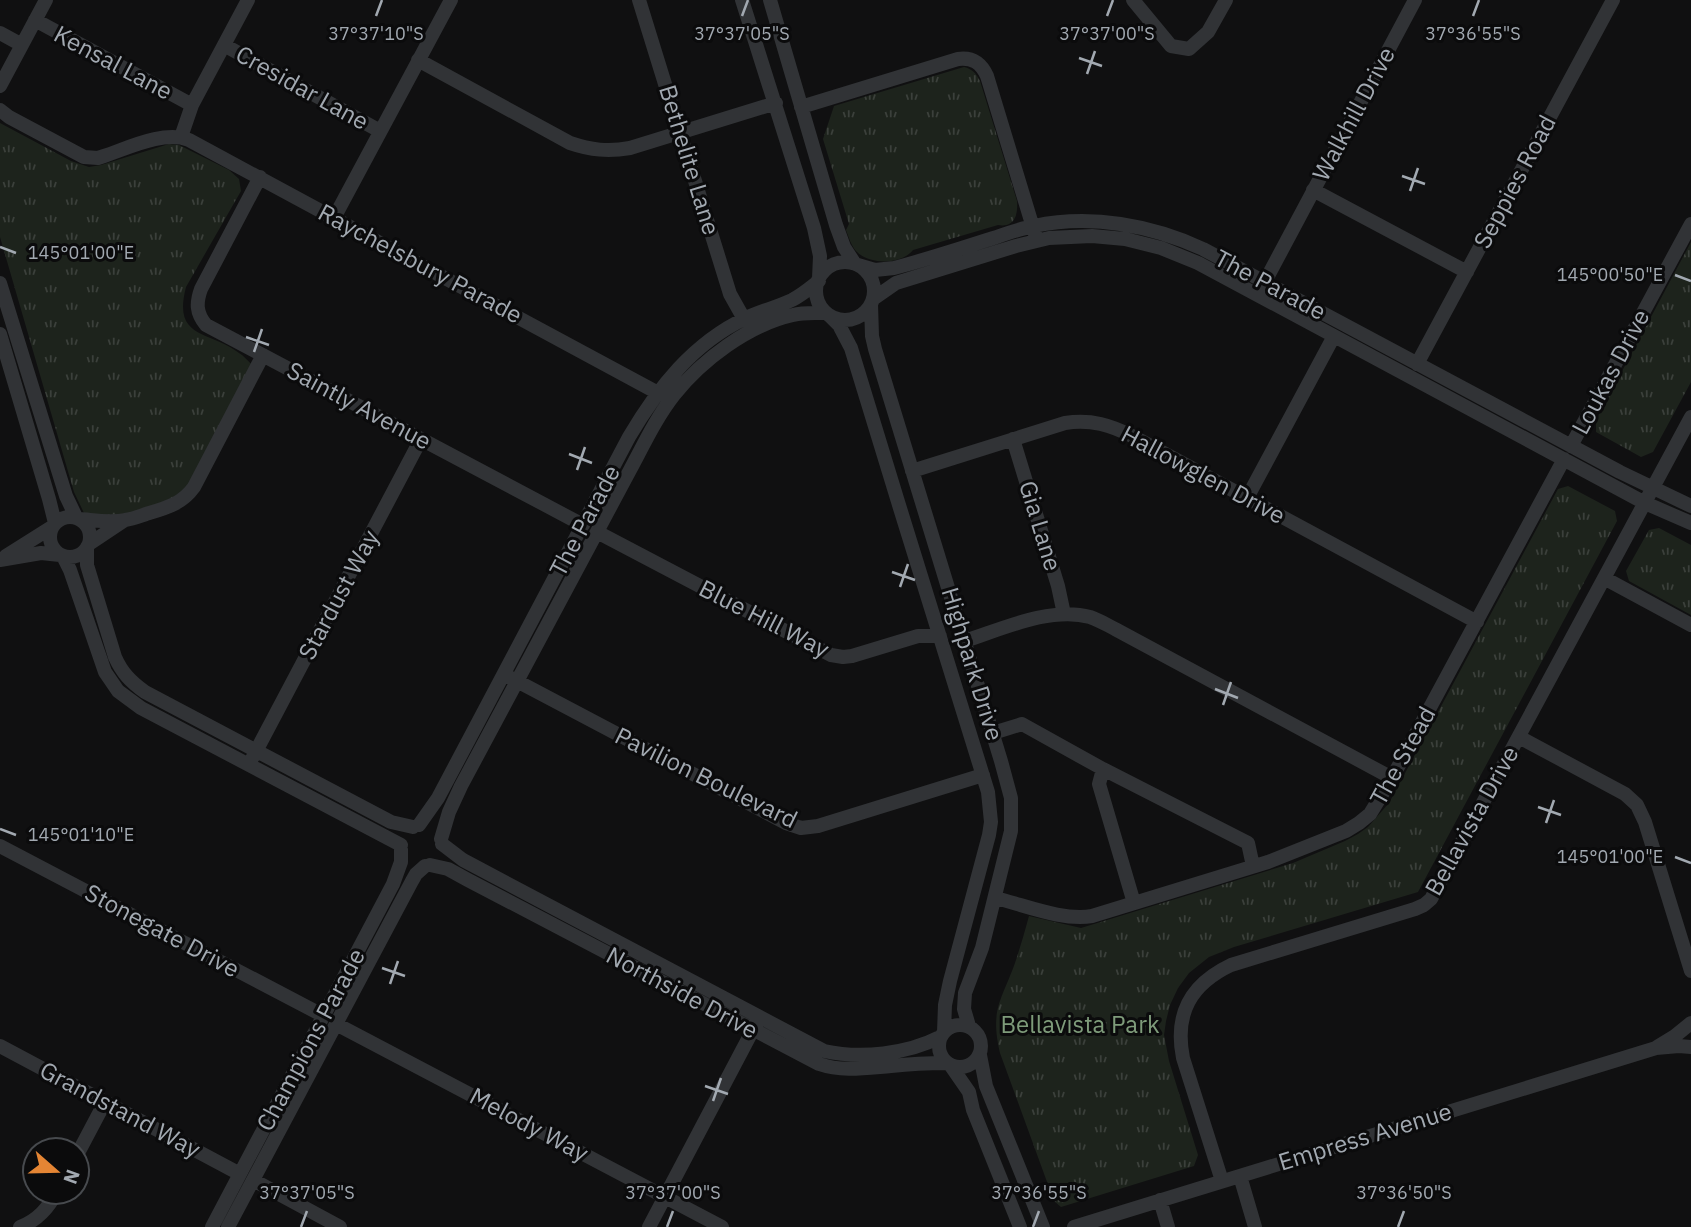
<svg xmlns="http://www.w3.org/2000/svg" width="1691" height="1227" font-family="'IBM Plex Sans',sans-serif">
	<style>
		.grass { fill: url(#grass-tufts) }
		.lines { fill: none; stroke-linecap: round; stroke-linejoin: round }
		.minor { stroke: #313336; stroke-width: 14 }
		.ticks { fill: none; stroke: #a2a9b1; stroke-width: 2.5 }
		.labels { text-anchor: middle; stroke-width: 6; stroke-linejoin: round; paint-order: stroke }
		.street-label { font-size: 24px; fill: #a2a9b1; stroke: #0b0b0c }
		.park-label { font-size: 24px; fill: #7e9b7a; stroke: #0b0b0c }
		.ticks-label { font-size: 18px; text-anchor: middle; fill: #a2a9b1; stroke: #0b0b0c; stroke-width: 6; stroke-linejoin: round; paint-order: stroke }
	</style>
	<defs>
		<pattern id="grass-tufts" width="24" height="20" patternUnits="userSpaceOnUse" patternTransform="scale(1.75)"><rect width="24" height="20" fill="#1d231c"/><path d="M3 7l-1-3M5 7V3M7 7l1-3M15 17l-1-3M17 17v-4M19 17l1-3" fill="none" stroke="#3b403b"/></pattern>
	</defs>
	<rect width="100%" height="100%" fill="#101011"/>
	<!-- grass -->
	<path class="grass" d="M964,67C972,69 976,73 980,81L1017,201C1018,214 1015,228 998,225L913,250C901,265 869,265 856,251C851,245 849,238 846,230L849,224L823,139L834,106Z
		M0,123L71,161L89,167L101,165L169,144L179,145L229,170L239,179L241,191L186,287C172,340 210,330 239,353C244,356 248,361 252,365L188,487L173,501L115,517L84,513L74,492L0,237Z
		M1691,242V382L1653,452L1641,457L1596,432V420Z
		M1568,486L1615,511L1617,521L1418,892L1234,947L1209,957L1189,973L1178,988L1170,1005L1166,1021L1164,1035L1169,1061L1198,1155L1194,1166L1061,1207L1054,1201L1000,1053C990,1009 1001,1002 1015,963C1020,948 1025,931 1029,916L1081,928L1293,863L1345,841L1358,834L1368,827L1389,803L1558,489Z
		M1659,528L1691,545V615L1629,581L1626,571L1649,530Z"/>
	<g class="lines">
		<!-- minor -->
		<path class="minor" d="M639,0L730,294L744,319
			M742,0L814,228L820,256L819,278
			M770,0L836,225L844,247L855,264
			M1133,0L1171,46L1189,49L1208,32L1226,0
			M35,20L192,105
			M0,33L22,45
			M224,45L380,131
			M418,60L570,143C591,150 608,152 630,148L776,103
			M0,86L46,0
			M801,107L958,59C972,57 981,63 987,76L1035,234
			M0,110L9,117L84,157L98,158L104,156C128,148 164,130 189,140L658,393
			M181,137L192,105L248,0
			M260,177L201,289C196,303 196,313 206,325L583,525
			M1313,190L1467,272
			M334,218L451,0
			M816 291a29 29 0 1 1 58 0a29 29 0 1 1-58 0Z
			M858,265L875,270L894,268C925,260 956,250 987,240C1003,235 1018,229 1034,226C1091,214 1151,225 1203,249L1620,472L1691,506
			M0,283L66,496L76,517
			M1261,289L1415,0
			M873,299L896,283L1016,246L1049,238L1092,236L1125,239L1161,248L1198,263L1645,503L1691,523
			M871,304L872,336L875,349L1001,761L1011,798V831L982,948L965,993L964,1009L969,1026
			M830,316L839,325L851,348L899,505L988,792L991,822L989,835L950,981L945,1005L944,1032
			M0,334L49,499L55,523
			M1417,364L1613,0
			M1013,439L1058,586L1064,614
			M1571,446L1691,224
			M912,471L1065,423C1091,419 1111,425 1134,437L1477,622
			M1247,498L1334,336
			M50 537a20 20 0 1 1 40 0a20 20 0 1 1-40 0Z
			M80,519C94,520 110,523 125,520C132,519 140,516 146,514C166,508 182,504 194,487L263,355
			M597,532L831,655L843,657L852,656L918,636H940
			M89,544L125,520
			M87,547V565L115,657C122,673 131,682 145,692L391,822L413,827
			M6,556L52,527
			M63,556L70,570L105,672L118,691L141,708L401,845
			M0,560L41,553L60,555
			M1604,578L1691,625
			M965,641C1002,629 1051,606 1090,617C1099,620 1107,625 1115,629L1392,778
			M511,678L786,823L801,828L818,826L983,775
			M993,733L1022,724L1103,769L1248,843L1253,866
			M1519,737L1625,794L1637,805L1645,822L1691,971
			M253,757L421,439
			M1103,769L1099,784L1134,903
			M419,825L438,798L629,437C658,388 693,343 746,318C761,311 777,307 792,300C802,295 810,288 819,281
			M441,839L449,812L461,786L630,470C644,444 656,418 674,395C702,360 748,325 793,315C804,312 815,313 825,313
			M442,844L463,860L824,1051C861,1059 907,1054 940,1037
			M0,846L324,1016
			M430,865L448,869L468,880L819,1064C842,1072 866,1068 891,1066C909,1064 928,1063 947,1063
			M995,898C1025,905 1062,921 1092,916L1268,862L1346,831L1359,823L1370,814L1392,778L1564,459
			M336,1024L722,1227
			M939 1046a21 21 0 1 1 42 0a21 21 0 1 1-42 0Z
			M0,1046L240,1174
			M1657,1047L1675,1036L1691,1023
			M980,1055L986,1086L1043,1227
			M951,1066L969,1092L973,1110L1020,1227
			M77,1155L105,1102
			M1240,1176L1255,1227
			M253,1180L340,1227
			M1222,1181L1183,1058C1174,1013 1191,984 1231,965L1415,909L1424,905L1431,899L1691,417
			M1160,1200L1168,1227
			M20,1227C38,1220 48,1208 57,1192
			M212,1227L393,884L401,862V849
			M228,1227L412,881L416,874L425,866
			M649,1227L756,1024
			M1074,1227L1656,1048L1679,1046L1691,1047"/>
	</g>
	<!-- ticks -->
	<path class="ticks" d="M376,16L382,0M742,16L748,0M1107,16L1113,0M1473,16L1479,0M1079,58L1102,66M1087,74L1095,51M1402,176L1425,184M1410,191L1418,168M0,247L16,253M1675,275L1691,281M246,337L269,345M254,352L262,329M569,454L592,463M577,470L585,447M892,572L915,580M900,587L908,564M1215,689L1238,698M1223,705L1231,682M1538,807L1561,815M1546,823L1554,800M0,829L16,835M1675,857L1691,863M382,968L405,976M390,984L398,961M705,1086L728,1094M713,1101L721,1078M301,1227L307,1211M667,1227L673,1211M1033,1227L1039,1211M1398,1227L1404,1211"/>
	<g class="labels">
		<!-- street labels -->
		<g class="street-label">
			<text transform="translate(113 63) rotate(28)" y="8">Kensal Lane</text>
			<text transform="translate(302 88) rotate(29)" y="8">Cresidar Lane</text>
			<text transform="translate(1354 114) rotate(-62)" y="8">Walkhill Drive</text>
			<text transform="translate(689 160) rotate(73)" y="8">Bethelite Lane</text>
			<text transform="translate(1515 182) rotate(-62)" y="8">Seppies Road</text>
			<text transform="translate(420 264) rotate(28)" y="8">Raychelsbury Parade</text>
			<text transform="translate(1270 285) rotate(28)" y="8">The Parade</text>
			<text transform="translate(1611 372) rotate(-62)" y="8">Loukas Drive</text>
			<text transform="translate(359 406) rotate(28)" y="8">Saintly Avenue</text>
			<text transform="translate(1203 475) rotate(28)" y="8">Hallowglen Drive</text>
			<text transform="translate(585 521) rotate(-62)" y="8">The Parade</text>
			<text transform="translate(1040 526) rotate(73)" y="8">Gia Lane</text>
			<text transform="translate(339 595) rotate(-62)" y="8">Stardust Way</text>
			<text transform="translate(764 619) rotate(27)" y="8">Blue Hill Way</text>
			<text transform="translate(972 664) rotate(73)" y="8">Highpark Drive</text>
			<text transform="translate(1403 756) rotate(-61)" y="8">The Stead</text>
			<text transform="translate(706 778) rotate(26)" y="8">Pavilion Boulevard</text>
			<text transform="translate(1472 821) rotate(-61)" y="8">Bellavista Drive</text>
			<text transform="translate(162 931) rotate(28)" y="8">Stonegate Drive</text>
			<text transform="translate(682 993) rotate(28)" y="8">Northside Drive</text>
			<text transform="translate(311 1040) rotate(-62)" y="8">Champions Parade</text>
			<text transform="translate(120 1110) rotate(28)" y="8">Grandstand Way</text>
			<text transform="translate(529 1125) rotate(28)" y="8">Melody Way</text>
			<text transform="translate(1365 1137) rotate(-17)" y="8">Empress Avenue</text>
		</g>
		<!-- park labels -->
		<g class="park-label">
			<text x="1080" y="1033">Bellavista Park</text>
		</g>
	</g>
	<g class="ticks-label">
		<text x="376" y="40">37°37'10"S</text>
		<text x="742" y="40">37°37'05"S</text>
		<text x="1107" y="40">37°37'00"S</text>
		<text x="1473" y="40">37°36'55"S</text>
		<text x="81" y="259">145°01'00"E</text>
		<text x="1610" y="281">145°00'50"E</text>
		<text x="81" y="841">145°01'10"E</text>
		<text x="1610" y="863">145°01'00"E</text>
		<text x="307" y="1199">37°37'05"S</text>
		<text x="673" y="1199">37°37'00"S</text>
		<text x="1039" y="1199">37°36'55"S</text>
		<text x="1404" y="1199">37°36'50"S</text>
	</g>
	<!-- north arrow -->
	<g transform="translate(56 1171) rotate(110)"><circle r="33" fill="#0b0b0c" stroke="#474a4e" stroke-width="2"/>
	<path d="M0-5L12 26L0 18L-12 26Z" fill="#e48534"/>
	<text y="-10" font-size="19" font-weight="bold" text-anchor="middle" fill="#a2a9b1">N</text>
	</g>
</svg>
